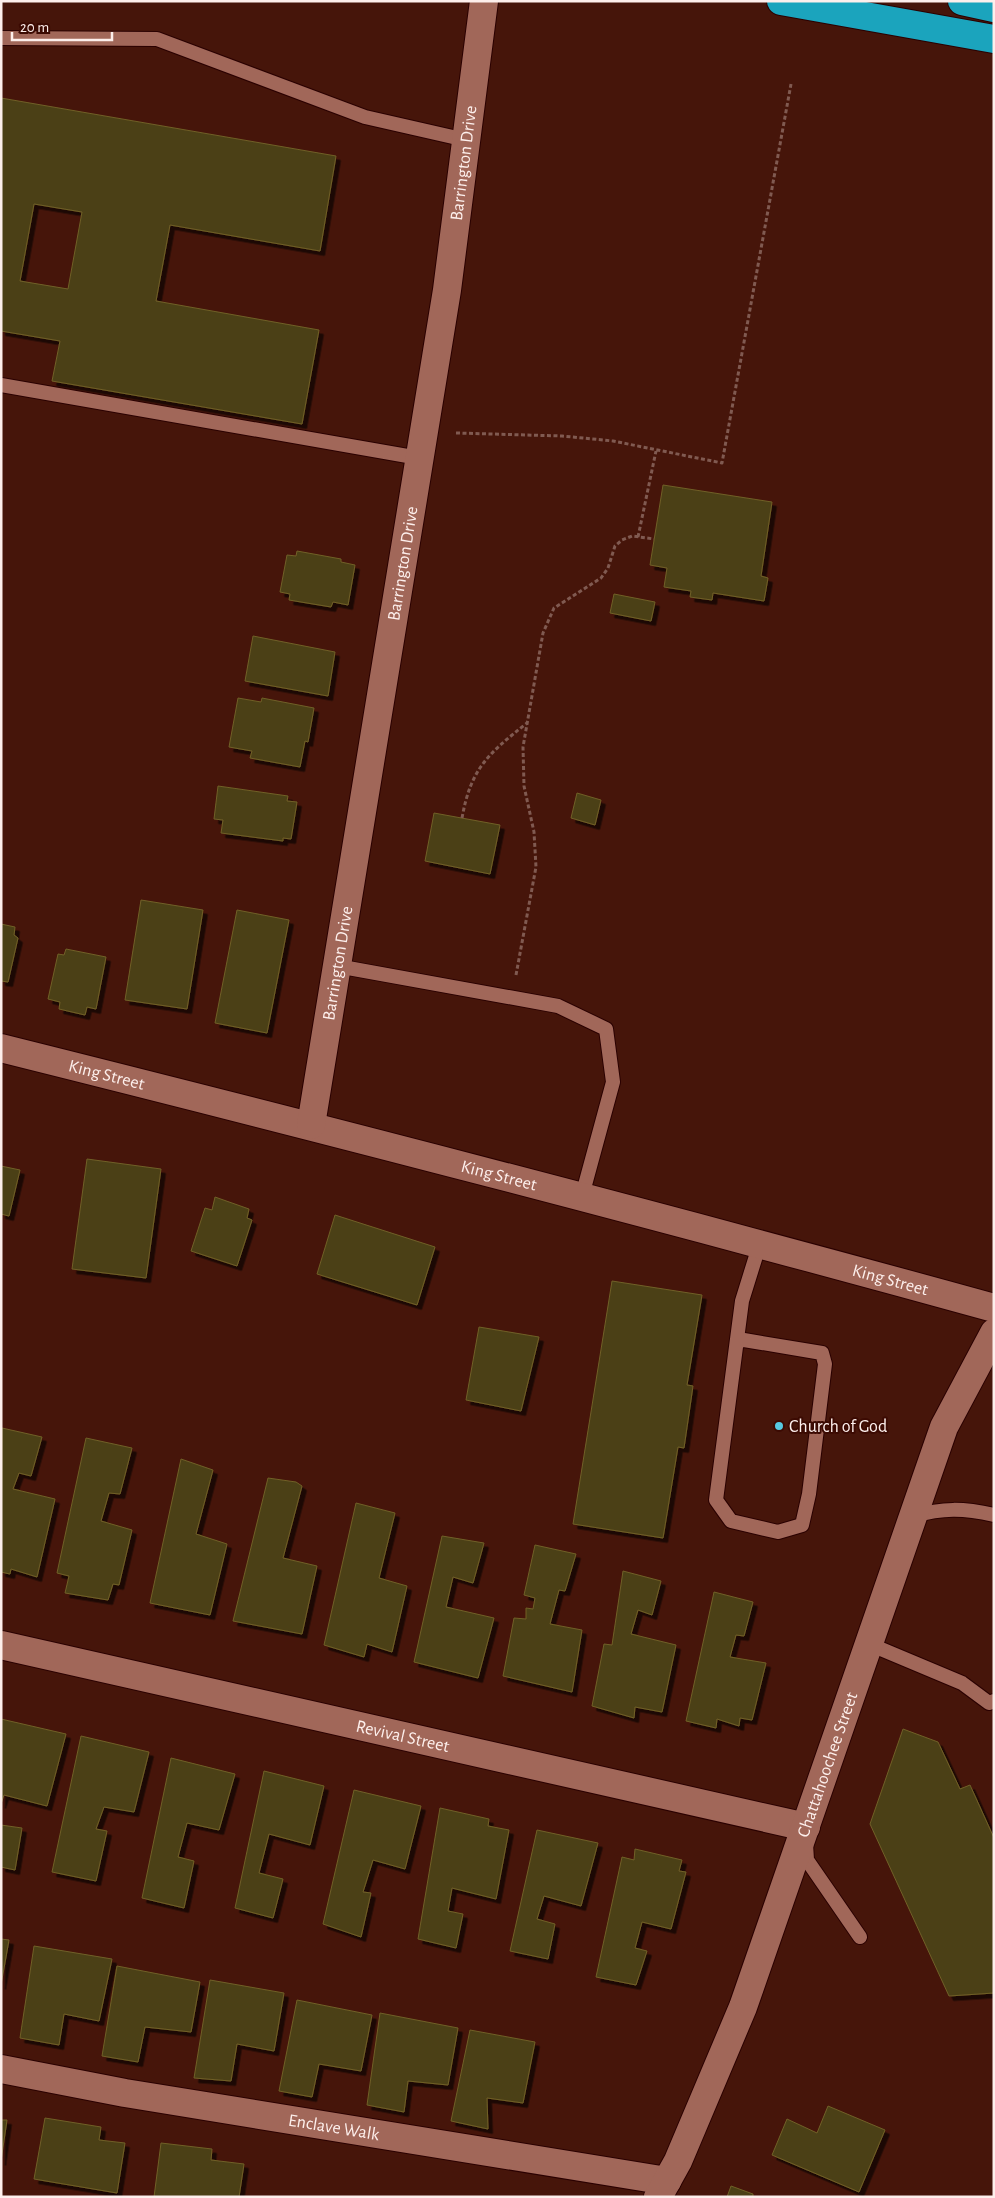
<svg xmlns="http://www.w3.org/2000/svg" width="995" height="2198" font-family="'Alegreya Sans',sans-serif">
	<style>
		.building { fill: #4c4017; stroke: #706027; fill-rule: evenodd; filter: url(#shadow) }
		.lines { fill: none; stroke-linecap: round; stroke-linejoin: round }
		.lane-casing { stroke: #2a0000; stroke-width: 16 }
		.street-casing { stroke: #2a0000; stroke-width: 30 }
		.highway-casing { stroke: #2a0000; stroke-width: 30 }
		.path { stroke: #805a51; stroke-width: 3; stroke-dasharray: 4 2.5; stroke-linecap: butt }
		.lane { stroke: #a16759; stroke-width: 14 }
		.street { stroke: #a16759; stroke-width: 28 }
		.highway { stroke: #1ba4bd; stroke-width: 28 }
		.poi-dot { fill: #57c9e1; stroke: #3b0a02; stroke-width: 2 }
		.labels { text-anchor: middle; stroke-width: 4; stroke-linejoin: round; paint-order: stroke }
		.street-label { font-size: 18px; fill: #fdefec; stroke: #3b0a02 }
		.poi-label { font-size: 18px; fill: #fdefec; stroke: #3b0a02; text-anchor: start }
	</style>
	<defs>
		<filter id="shadow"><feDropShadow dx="4.5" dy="4.5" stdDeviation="0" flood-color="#0009"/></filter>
	</defs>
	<rect width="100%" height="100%" fill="#46150a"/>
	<!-- building -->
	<path class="building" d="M1,98L336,156L320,251L170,225L156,301L319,330L302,424L52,381L60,341L1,331ZM34,204L82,212L68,289L20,281Z
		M663,485L772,502L761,576L768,578L764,601L713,593L712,600L690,597L691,591L664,587L667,568L650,565Z
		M297,551L341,559V562L355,565L348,605L333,602L331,607L289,600L290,594L280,592L287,555L296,556Z
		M614,594L655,602L651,621L610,613Z
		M253,636L335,652L328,696L245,681Z
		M238,698L261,702L262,698L314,708L308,742L305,741L300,767L250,758L252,751L229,747Z
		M218,786L288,796L287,801L297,802L291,839L283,838V841L221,833L223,820L214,819Z
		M577,793L601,800L595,825L571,818Z
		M434,813L500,825L490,874L425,861Z
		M141,900L203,910L187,1009L125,1000Z
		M237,910L289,920L267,1033L215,1023Z
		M1,924L15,927L14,935L18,938L8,982L1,981Z
		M66,949L106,957L96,1009L87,1007L85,1015L59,1009L60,1002L48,999L58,954L64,955Z
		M87,1159L161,1169L146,1278L72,1269Z
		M1,1166L20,1170L9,1216L1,1214Z
		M215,1197L249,1209L247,1218L252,1220L237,1266L191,1251L205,1208L212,1210Z
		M335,1215L435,1247L417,1305L317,1274Z
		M612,1281L702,1295L687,1385L693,1386L684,1448L678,1447L663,1538L573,1524Z
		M479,1327L539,1337L521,1411L466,1400Z
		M2,1428L42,1437L31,1476L19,1473L13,1489L55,1499L37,1577L11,1569L10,1574L1,1572Z
		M86,1438L132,1448L120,1494L109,1493L101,1521L132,1530L119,1585L113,1584L108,1600L65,1593L69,1576L57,1573Z
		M181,1459L213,1470L196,1534L227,1544L210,1615L150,1603Z
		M268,1478L296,1482L302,1486L283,1558L317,1566L302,1634L233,1621Z
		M356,1503L395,1513L379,1578L407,1586L392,1652L367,1644L364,1657L324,1645Z
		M442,1536L484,1543L473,1583L453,1577L446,1607L494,1618L478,1678L414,1662Z
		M535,1545L576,1554L565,1591L559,1590L550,1624L582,1630L572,1692L503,1676L514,1618L526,1619V1608L533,1609L535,1598L524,1595Z
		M623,1571L661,1581L652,1615L638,1610L631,1634L676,1645L662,1712L635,1707L634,1718L592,1706L604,1644L612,1645Z
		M714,1592L753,1602L744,1636L736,1635L730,1657L766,1663L752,1720L740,1718L739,1726L717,1719L716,1728L686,1721Z
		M1,1719L66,1734L47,1806L4,1795L1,1804Z
		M903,1729L938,1742L960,1789L970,1785L994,1838V1993L949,1996L870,1824Z
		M81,1736L149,1752L134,1812L104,1807L96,1829L107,1831L96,1881L52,1872Z
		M171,1758L235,1774L219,1830L187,1823L178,1857L194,1861L184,1908L142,1898Z
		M264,1771L324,1786L310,1845L269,1834L259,1873L283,1879L273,1918L235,1908Z
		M354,1790L421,1806L405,1869L373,1860L363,1892L371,1893L361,1937L323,1924Z
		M440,1808L489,1819L488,1826L509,1830L496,1899L452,1888L448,1911L463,1914L456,1948L418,1939Z
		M1,1825L22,1828L15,1870L1,1867Z
		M537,1830L598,1843L581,1906L544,1896L537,1919L555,1924L548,1959L510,1951Z
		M635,1849L682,1860L679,1871L686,1872L671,1929L642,1922L635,1948L647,1951L636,1985L596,1977L622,1857L634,1860Z
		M1,1939L9,1940L1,1985Z
		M34,1946L112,1959L99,2021L64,2014L59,2045L20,2038Z
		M117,1966L200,1982L191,2032L145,2027L138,2062L102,2056Z
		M210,1980L284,1993L274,2051L237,2044L231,2081L194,2078Z
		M297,2000L372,2015L361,2071L319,2064L312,2097L279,2091Z
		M380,2013L458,2028L448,2085L408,2081L404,2112L367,2105Z
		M470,2030L535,2042L523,2103L487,2098L488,2129L451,2121Z
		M828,2106L885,2130L859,2192L772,2155L787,2119L817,2133Z
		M45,2118L101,2127L99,2140L125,2143L117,2193L34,2179Z
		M1,2120H7L1,2161Z
		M161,2143L212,2149L211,2160L244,2164L239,2197H154Z
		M731,2186L753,2194V2197H727Z"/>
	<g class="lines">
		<!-- lane casing -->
		<g class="lane-casing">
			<path id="lane" d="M1,38L157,39L365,117L466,140
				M1,385L419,458
				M337,966L558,1006L606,1029L613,1082L582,1196
				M738,1339L822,1353L825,1364L809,1494L802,1525L778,1532L731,1521L716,1500L742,1301L760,1243
				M913,1516C943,1508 963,1508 994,1515
				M869,1644L962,1683L989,1703L994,1701
				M806,1844L807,1860L860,1937"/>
		</g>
		<!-- street casing -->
		<g class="street-casing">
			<g id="street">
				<path id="s1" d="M1,1048C333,1131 664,1217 994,1308"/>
				<path id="s2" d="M311,1125L447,290L484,1"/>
				<path id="s3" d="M1,1645L806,1827"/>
				<path id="s4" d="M1,2069L125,2093L667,2181"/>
				<path id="s5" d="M658,2197L678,2161L743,2007L944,1427L994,1333"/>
			</g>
		</g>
		<!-- highway casing -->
		<g class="highway-casing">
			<path id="highway" d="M781,1L994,39
				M962,1L994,8"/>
		</g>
		<!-- path -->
		<path class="path" d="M456,433L562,436L613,441L722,463L791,84
			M638,537L656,451
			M462,818C471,768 488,754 527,723
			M516,975L536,867L534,832L524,786L523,747L543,633L554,608L601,578L608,568L615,546L622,540L632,536L654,539"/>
		<!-- lane -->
		<use href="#lane" class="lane"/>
		<!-- street -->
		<use href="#street" class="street"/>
		<!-- highway -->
		<use href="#highway" class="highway"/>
	</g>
	<!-- markers -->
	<circle class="poi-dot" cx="779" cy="1426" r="5"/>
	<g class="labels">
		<!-- street labels -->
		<g class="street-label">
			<text dy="6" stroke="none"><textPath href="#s2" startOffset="974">Barrington Drive</textPath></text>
			<text dy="6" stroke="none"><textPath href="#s2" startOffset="569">Barrington Drive</textPath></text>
			<text dy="6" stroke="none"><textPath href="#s2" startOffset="164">Barrington Drive</textPath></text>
			<text dy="6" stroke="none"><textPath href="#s1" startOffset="109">King Street</textPath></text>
			<text dy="6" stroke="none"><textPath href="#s1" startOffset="514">King Street</textPath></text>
			<text dy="6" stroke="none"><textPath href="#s1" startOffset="919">King Street</textPath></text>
			<text dy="6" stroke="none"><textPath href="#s3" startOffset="412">Revival Street</textPath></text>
			<text dy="6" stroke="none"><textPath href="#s5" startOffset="465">Chattahoochee Street</textPath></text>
			<text dy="6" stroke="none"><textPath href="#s4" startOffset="338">Enclave Walk</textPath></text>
		</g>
		<!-- poi labels -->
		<g class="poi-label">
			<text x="789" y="1432">Church of God</text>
		</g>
	</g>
	<!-- border -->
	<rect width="995" height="2198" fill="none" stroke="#fdefec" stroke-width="5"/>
	<!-- scale -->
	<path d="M12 32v8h100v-8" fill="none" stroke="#fdefec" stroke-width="2.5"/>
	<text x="20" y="32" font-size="15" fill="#fdefec" stroke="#3b0a02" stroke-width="4" paint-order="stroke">20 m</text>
</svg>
